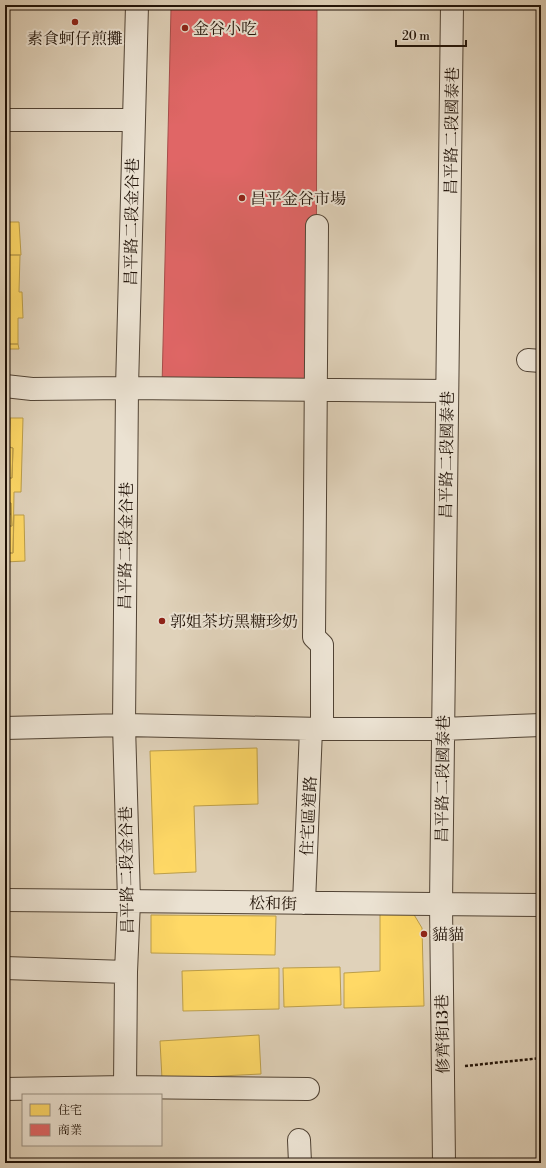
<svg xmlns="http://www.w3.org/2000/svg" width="546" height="1168" font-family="'Libre Bodoni','Noto Serif TC',serif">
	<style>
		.homes { fill: #ffd966; stroke: #bc9e4a }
		.shops { fill: #e06666; stroke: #a74d4a }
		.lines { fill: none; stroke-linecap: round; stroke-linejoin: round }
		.minor-casing { stroke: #514334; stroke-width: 24 }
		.path { stroke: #211308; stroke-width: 2.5; stroke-dasharray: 3 2; stroke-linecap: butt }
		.minor { stroke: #ebe2d2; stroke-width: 22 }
		.poi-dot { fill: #8f2418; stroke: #ebe2d2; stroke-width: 1.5 }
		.labels { text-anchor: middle; stroke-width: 4; stroke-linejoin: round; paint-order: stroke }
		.poi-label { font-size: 16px; fill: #211308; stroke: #ebe2d2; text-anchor: start }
		.street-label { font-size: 16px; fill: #211308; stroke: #ebe2d2 }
	</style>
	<rect width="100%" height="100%" fill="#e0d2ba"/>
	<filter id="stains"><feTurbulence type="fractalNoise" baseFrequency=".005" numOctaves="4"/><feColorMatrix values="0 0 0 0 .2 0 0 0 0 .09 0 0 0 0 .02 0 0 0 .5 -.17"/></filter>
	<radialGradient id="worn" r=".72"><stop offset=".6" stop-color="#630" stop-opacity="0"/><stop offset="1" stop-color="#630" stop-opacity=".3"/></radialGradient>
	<!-- homes -->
	<path class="homes" d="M5,218H8V222H19L21,255H5Z
		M5,255H20L19,292H22L23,318H18V344H5Z
		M5,344H18L19,349H5Z
		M5,418H10V423H5Z
		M10,418H23L21,492H14L13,553H5V546H7V526H12L11,503H8L9,478H12L13,448L9,447Z
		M5,423H10L9,447L13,448L12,478H9L8,492H5Z
		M5,492H8V503H11V514H5Z
		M5,514H11L12,526H7V546H5Z
		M14,515H24L25,561L5,562V553H13Z
		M257,748L258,804L194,806L196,872L154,874L150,751Z
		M380,910L413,913L422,928L424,1006L344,1008V973L380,971Z
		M151,915L276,916L275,955L151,953Z
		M340,967L341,1005L284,1007L283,968Z
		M279,968V1009L183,1011L182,971Z
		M259,1035L261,1074L162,1079L160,1041Z"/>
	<!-- shops -->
	<path class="shops" d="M317,6L316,388L162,387L171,9Z"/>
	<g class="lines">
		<!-- minor casing -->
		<g class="minor-casing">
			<path id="minor" d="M5,120H133
				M317,226L314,637L322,645V729
				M528,360L541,361
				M5,386L32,389L127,388L447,391
				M5,728L124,725L322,729H443L541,725
				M5,900L541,905
				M304,903L311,729
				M5,968L126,972
				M125,1087L126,972L129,901L124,725L127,388L137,5
				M5,1089L125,1087L308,1089
				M299,1140L300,1163
				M444,1163L441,904L452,5"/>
		</g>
		<!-- path -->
		<path class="path" d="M465,1066L541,1058"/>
		<!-- minor -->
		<use href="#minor" class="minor"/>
	</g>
	<!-- markers -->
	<g class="poi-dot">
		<circle cx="75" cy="22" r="4"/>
		<circle cx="185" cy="28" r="4"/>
		<circle cx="242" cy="198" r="4"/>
		<circle cx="162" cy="621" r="4"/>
		<circle cx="424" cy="934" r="4"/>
	</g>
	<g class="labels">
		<!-- poi labels -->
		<g class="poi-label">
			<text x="193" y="34">金谷小吃</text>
			<text x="75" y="44" text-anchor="middle">素食蚵仔煎攤</text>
			<text x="250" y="204">昌平金谷市場</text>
			<text x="170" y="627">郭姐茶坊黑糖珍奶</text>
			<text x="432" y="940">貓貓</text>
		</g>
		<!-- street labels -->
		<g class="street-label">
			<text transform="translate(451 131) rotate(-89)" y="6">昌平路二段國泰巷</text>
			<text transform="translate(131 222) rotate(-89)" y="6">昌平路二段金谷巷</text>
			<text transform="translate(446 455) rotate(-89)" y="6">昌平路二段國泰巷</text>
			<text transform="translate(125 546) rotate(-89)" y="6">昌平路二段金谷巷</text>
			<text transform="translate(442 779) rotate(-89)" y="6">昌平路二段國泰巷</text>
			<text transform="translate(308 816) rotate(-87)" y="6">住宅區道路</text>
			<text transform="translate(126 870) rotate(-91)" y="6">昌平路二段金谷巷</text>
			<text transform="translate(273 903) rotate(1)" y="6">松和街</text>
			<text transform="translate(442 1034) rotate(-91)" y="6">修齊街13巷</text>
		</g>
	</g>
	<!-- margin -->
	<rect width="546" height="1168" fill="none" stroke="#e0d2ba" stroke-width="20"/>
	<rect x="6" y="6" width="534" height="1156" fill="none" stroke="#211308" stroke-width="2"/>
	<rect x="10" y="10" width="526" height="1148" fill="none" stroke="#211308"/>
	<!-- legend -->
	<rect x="22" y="1094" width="140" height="52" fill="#ebe2d2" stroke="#9a8f81"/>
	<rect x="30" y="1104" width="20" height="12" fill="#ffd966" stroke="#9a8f81"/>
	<text x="58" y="1114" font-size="12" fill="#211308">住宅</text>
	<rect x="30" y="1124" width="20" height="12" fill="#e06666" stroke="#9a8f81"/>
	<text x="58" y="1134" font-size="12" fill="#211308">商業</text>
	<!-- scale -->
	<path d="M396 40v6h70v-6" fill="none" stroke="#211308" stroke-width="2"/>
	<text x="402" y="40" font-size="12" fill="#211308" stroke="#ebe2d2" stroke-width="3" paint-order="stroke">20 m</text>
	<rect width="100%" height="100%" filter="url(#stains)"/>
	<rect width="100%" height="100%" fill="url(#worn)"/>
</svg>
